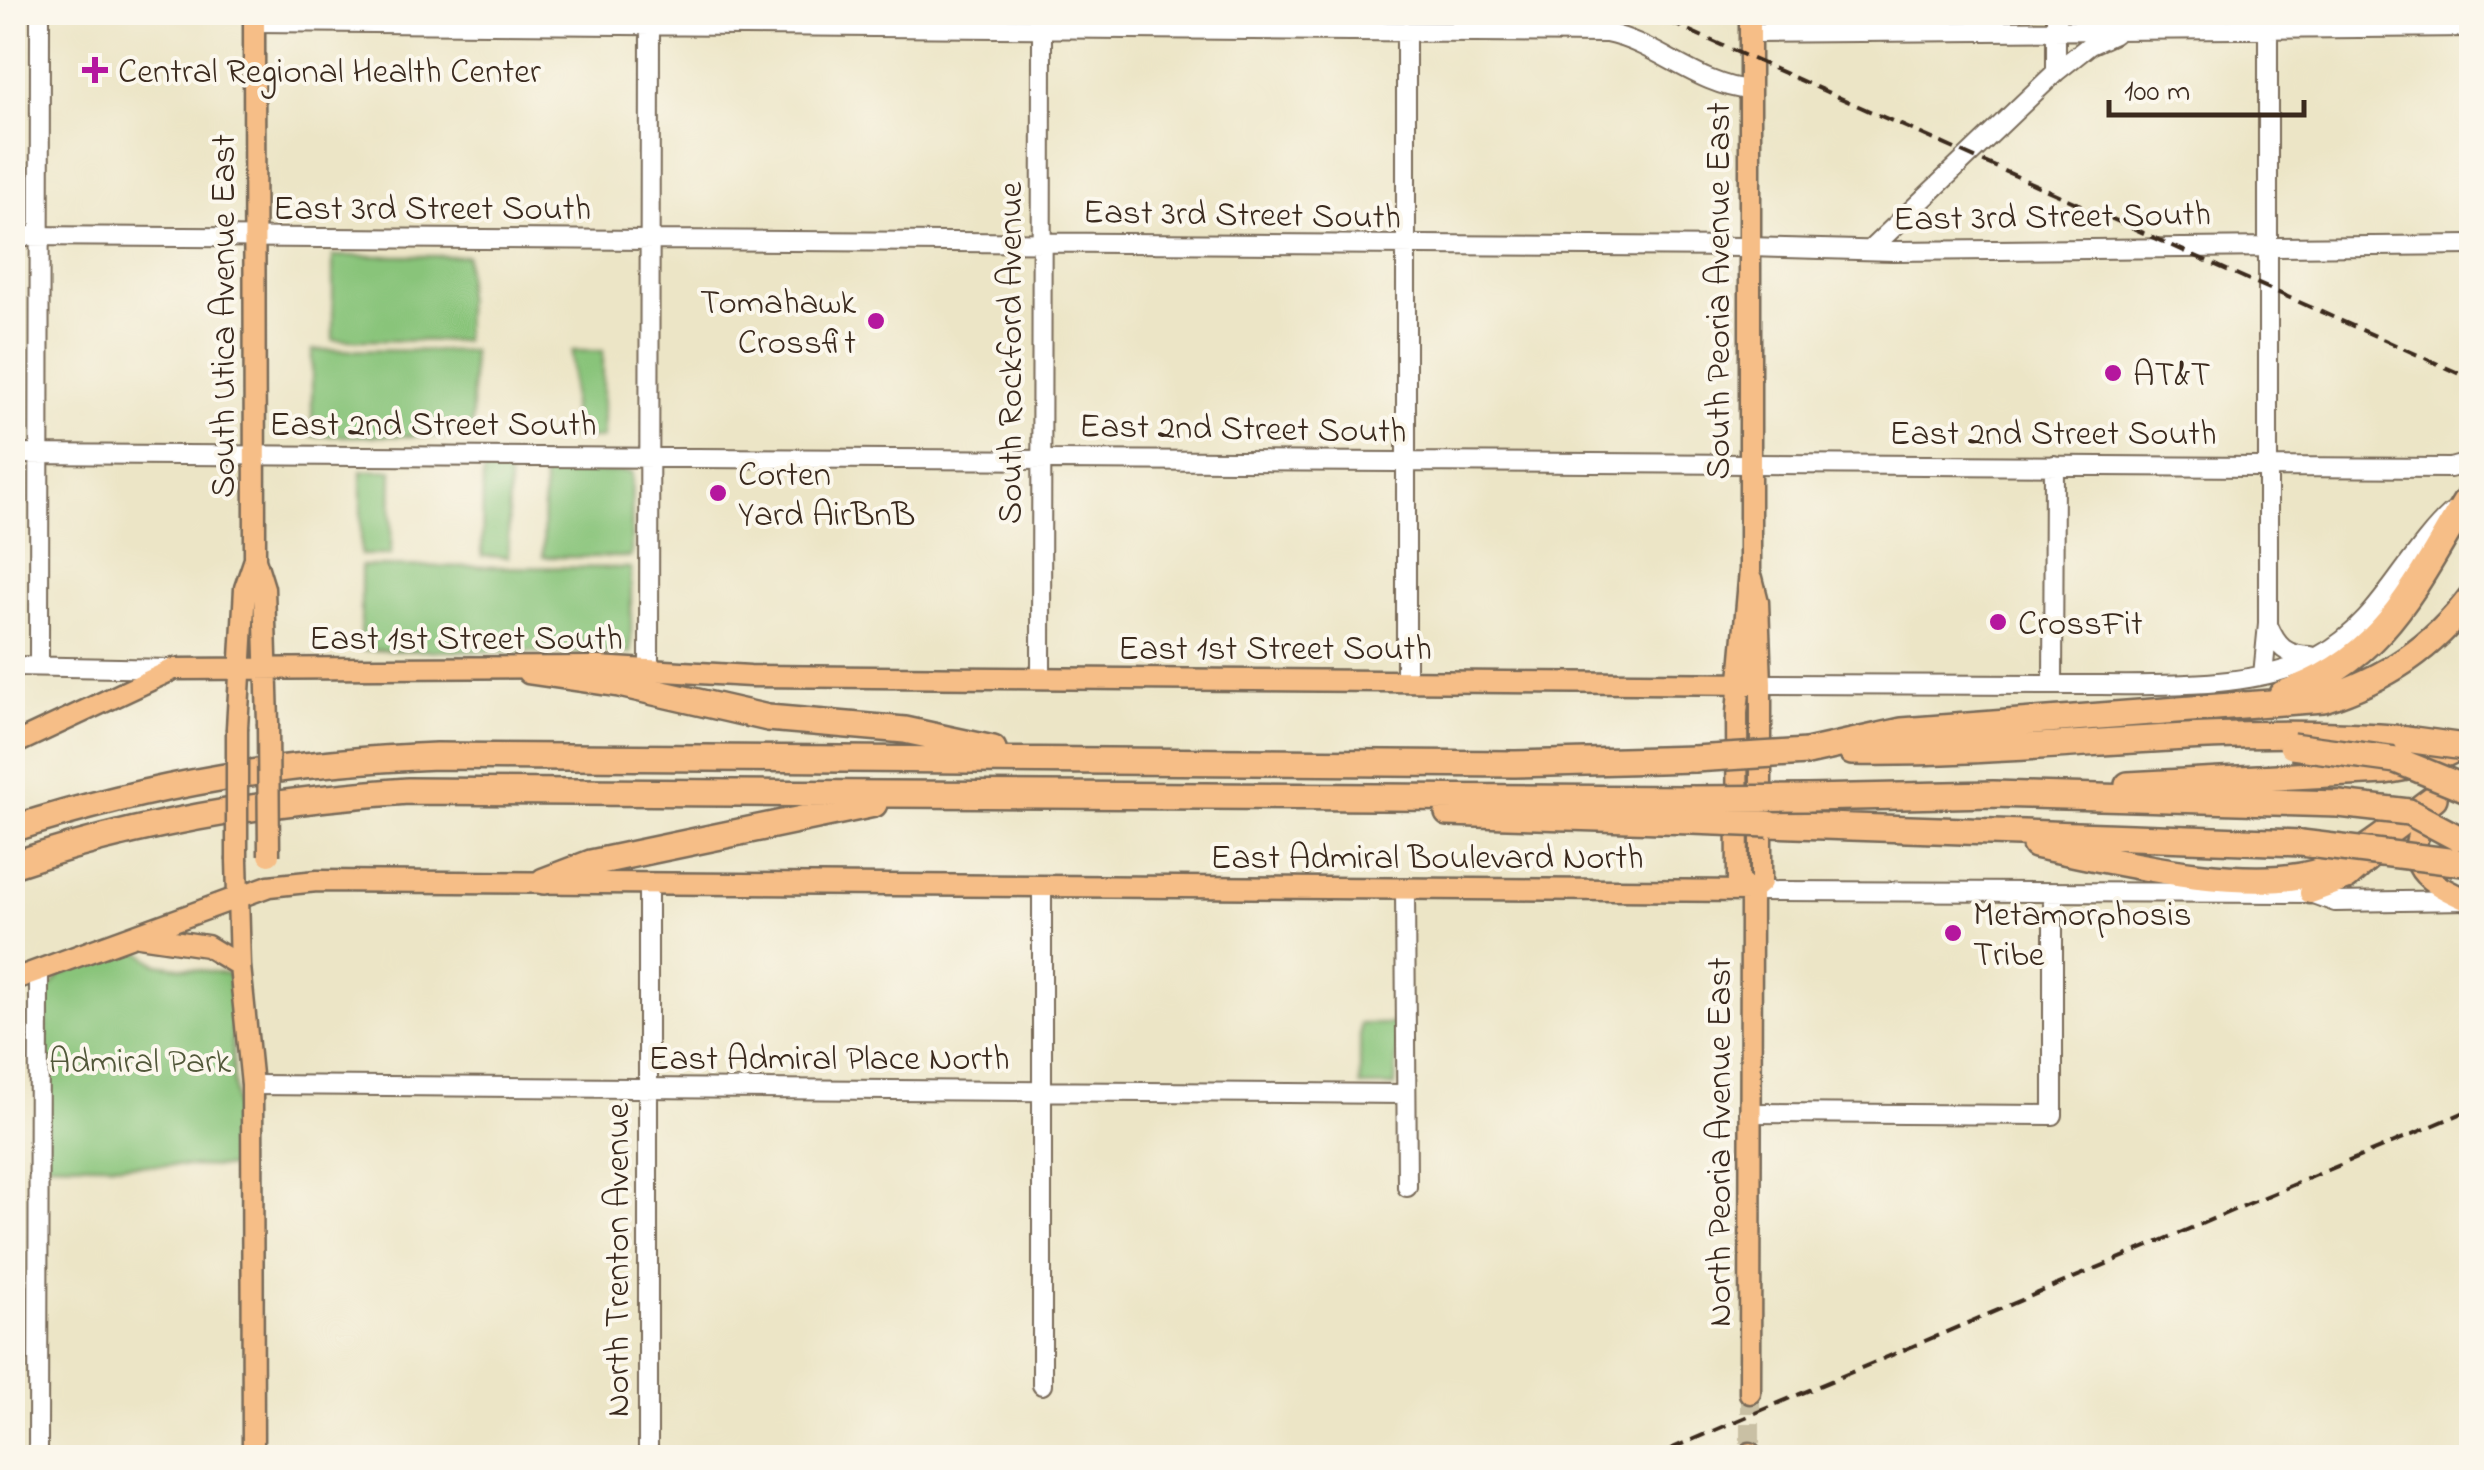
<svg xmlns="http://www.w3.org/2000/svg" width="2484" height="1470" font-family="'Indie Flower',sans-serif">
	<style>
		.green { fill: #89c47a; stroke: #62774c; stroke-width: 2.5 }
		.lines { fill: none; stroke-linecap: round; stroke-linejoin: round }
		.major-tunnel { stroke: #c9c0a4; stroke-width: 20; stroke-dasharray: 20 10; stroke-linecap: butt }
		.minor-casing { stroke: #796b59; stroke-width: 22 }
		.major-casing { stroke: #796b59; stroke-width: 25 }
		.highway-casing { stroke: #796b59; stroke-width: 30 }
		.minor { stroke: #fff; stroke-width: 18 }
		.major { stroke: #f6be87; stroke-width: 20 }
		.highway { stroke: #f6be87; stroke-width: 25 }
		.rail { stroke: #3b2a1e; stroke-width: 4; stroke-dasharray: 15 8; stroke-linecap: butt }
		.major-bridge-casing { stroke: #796b59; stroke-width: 25; stroke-linecap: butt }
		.highway-bridge-casing { stroke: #796b59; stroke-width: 30; stroke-linecap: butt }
		.major-bridge { stroke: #f6be87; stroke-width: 20 }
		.highway-bridge { stroke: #f6be87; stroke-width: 25 }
		.poi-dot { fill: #b5179e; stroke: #fbf7ec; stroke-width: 4 }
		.labels { text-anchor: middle; stroke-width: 8; stroke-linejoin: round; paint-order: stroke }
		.poi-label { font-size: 35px; fill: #3b2a1e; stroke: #fbf7ec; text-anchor: start }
		.street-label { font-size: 35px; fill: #3b2a1e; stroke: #fbf7ec }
		.park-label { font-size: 35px; fill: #52583a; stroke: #fbf7ec }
	</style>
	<rect width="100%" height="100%" fill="#fbf7ec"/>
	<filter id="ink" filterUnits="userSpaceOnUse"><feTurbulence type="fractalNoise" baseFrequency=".01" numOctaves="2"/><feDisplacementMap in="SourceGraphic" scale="20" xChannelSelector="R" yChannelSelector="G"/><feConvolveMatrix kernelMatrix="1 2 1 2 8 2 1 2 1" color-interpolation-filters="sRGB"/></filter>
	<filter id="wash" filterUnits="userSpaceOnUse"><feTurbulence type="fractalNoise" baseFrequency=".0048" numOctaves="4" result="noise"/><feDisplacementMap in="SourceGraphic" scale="40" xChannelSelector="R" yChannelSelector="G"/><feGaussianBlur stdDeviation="2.25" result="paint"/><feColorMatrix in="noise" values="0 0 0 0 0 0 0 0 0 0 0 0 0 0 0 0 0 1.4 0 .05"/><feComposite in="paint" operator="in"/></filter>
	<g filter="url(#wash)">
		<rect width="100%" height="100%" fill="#ece5c6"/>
		<!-- green -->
		<path class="green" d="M333,256H467L464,341L333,340Z
			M312,350L472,351V436H312Z
			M572,351H603V438H572Z
			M392,470L391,555H361V471Z
			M483,471H509L508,557L482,556Z
			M544,472H632L631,557H543Z
			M361,566L631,568V653L361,650Z
			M126,951H139L157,964L229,974L238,1167L46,1163V994L61,974Z
			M1360,1024H1399L1395,1086H1360Z"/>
	</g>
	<g filter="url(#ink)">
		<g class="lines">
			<!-- major-tunnel -->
			<path class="major-tunnel" d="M1750,1393V1453"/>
			<!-- minor casing -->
			<g class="minor-casing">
				<path id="minor" d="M2056,12V72
					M255,22L1606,33C1657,43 1698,86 1750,90
					M1406,31V681
					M1750,33L2472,27
					M12,236L1750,247L1893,251L2472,245
					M1872,248L2056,72L2090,45L2114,34
					M12,454L2450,468L2472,462
					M2268,625C2277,647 2286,656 2311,656
					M12,666L173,669
					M39,666L40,12
					M649,670L650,12
					M2263,675L2268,624V12
					M1041,678L1042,28
					M1761,684C1859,684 1958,685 2057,685C2134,684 2250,693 2319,656C2380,624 2404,557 2452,513
					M2053,685L2054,465
					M648,883V1458
					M1042,887V1385
					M1405,889L1407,1187
					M1751,891L2310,893L2335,902L2467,900
					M252,1085L1405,1094
					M1749,1113L2053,1115V893
					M38,1458L39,970"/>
			</g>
			<!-- major casing -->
			<g class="major-casing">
				<path id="major" d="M254,12L255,559L264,588L268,723
					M1750,12V570L1737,713L1738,882L1751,891
					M237,728L245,588L255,559
					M12,745L174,669L597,667L750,676L1761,684
					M2428,809C2403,863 2415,877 2467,900
					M237,860L240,966L252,1085L253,1458
					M1751,891L1761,882V684L1758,602L1752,578
					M2310,893L2348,879L2388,844
					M139,936L207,946L240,966
					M12,980L269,886L317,881L1751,891
					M1750,1393L1751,891
					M1750,1453V1458"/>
			</g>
			<!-- highway casing -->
			<g class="highway-casing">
				<path id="highway" d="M530,671L619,684L768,718L905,730L993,749
					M2282,694C2384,660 2414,586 2466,501
					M1807,752L1902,731L2323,699C2386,679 2432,649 2472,596
					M1852,752C2037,755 2220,722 2406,739
					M2128,785L2385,771L2424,764L2472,741
					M1807,798L1993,794L2339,804
					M1448,813L1692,821
					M1768,824L2301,843
					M12,829C155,783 287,762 436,756L1515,764L1694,759
					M2035,845C2111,861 2252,896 2324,870C2364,855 2399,823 2434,798
					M12,865C141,821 273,800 408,791L1693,799
					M544,881L591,863L874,804"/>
			</g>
			<!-- minor -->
			<use href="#minor" class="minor"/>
			<!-- major -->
			<use href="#major" class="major"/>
			<!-- highway -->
			<use href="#highway" class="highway"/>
			<!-- rail -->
			<path class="rail" d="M1647,12L2472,379
				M1649,1458L2472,1109"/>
			<!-- major-bridge casing -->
			<g class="major-bridge-casing">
				<path id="major-bridge" d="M268,723L269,855
					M237,860V728"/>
			</g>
			<!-- highway-bridge casing -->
			<g class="highway-bridge-casing">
				<path id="highway-bridge" d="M2406,739L2472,748
					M2292,746L2396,760L2472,791
					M1694,759L1807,752
					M1693,799L1807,798
					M2339,804L2409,812L2456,837
					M1692,821L1768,824
					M2301,843L2472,864"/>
			</g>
			<!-- major-bridge -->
			<use href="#major-bridge" class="major-bridge"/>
			<!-- highway-bridge -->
			<use href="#highway-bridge" class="highway-bridge"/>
		</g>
	</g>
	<!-- markers -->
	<g class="poi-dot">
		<path d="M90 55h10v10h10v10h-10v10h-10v-10h-10v-10h10z"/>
		<circle cx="876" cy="321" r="10"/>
		<circle cx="2113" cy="373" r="10"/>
		<circle cx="718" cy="493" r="10"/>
		<circle cx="1998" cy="622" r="10"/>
		<circle cx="1953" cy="933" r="10"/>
	</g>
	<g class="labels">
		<!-- poi labels -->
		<g class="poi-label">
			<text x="118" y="82">Central Regional Health Center</text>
			<text x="856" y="313" text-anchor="end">Tomahawk<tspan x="856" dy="40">Crossfit</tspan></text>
			<text x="2133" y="385">AT&amp;T</text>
			<text x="738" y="485">Corten<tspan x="738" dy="40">Yard AirBnB</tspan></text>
			<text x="2018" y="634">CrossFit</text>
			<text x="1973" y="925">Metamorphosis<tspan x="1973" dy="40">Tribe</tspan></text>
		</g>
		<!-- street labels -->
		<g class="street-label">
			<text x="432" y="219">East 3rd Street South</text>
			<text transform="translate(1242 213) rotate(1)" y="12">East 3rd Street South</text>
			<text transform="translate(2052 215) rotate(-1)" y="12">East 3rd Street South</text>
			<text transform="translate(1717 291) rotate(-90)" y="12">South Peoria Avenue East</text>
			<text transform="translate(222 316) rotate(-90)" y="12">South Utica Avenue East</text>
			<text transform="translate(1009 353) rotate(-90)" y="12">South Rockford Avenue</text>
			<text x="433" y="435">East 2nd Street South</text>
			<text transform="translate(1243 427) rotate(1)" y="12">East 2nd Street South</text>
			<text x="2053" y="444">East 2nd Street South</text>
			<text x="466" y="649">East 1st Street South</text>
			<text x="1275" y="659">East 1st Street South</text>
			<text x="1427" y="868">East Admiral Boulevard North</text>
			<text x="829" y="1069">East Admiral Place North</text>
			<text transform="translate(1718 1142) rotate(-90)" y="12">North Peoria Avenue East</text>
			<text transform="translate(616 1260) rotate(-90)" y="12">North Trenton Avenue</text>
		</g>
		<!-- park labels -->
		<g class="park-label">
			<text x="140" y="1072">Admiral Park</text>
		</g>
	</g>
	<!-- margin -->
	<rect width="2484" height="1470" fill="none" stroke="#fbf7ec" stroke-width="50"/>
	<!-- scale -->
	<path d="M2109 100v15h195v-15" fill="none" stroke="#3b2a1e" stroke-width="5"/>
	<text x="2124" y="100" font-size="30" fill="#3b2a1e" stroke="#fbf7ec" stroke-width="8" paint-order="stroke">100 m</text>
</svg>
